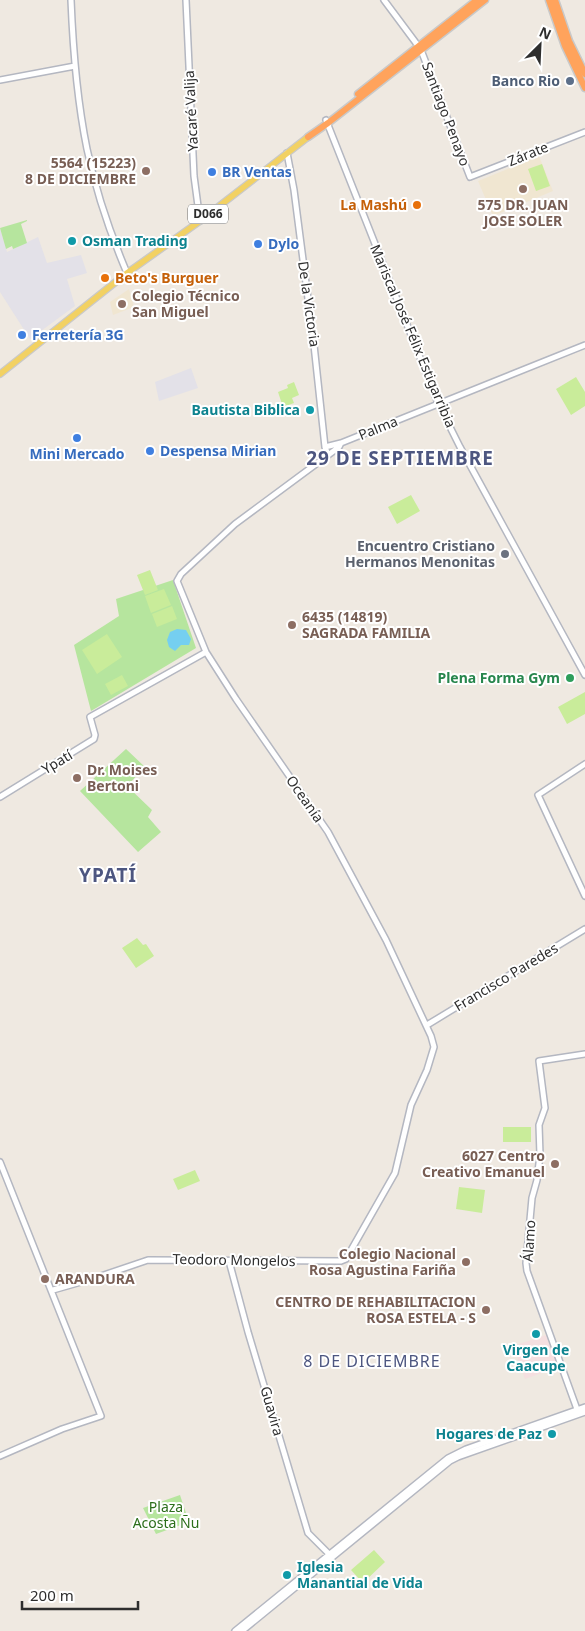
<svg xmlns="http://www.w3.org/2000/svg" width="585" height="1631" font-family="'Noto Sans',sans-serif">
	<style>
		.industrial { fill: #e3e1e8 }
		.education { fill: #f0e6d1 }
		.medical { fill: #f5dfe0 }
		.green { fill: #b6e59e }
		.pitch { fill: #c9ec9a }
		.water { fill: #75cff0 }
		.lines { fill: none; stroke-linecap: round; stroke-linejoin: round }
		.secondary-casing { stroke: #b4b7c1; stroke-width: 8 }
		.primary-casing { stroke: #c9c9c9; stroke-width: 8 }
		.highway-casing { stroke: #c9c9c9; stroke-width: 9 }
		.secondary { stroke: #fff; stroke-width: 5 }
		.primary { stroke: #f2d163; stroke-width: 5.5 }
		.highway { stroke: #ffa35c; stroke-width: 6 }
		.service-dot { fill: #5c6f8a; stroke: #fff; stroke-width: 2 }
		.education-dot { fill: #8d6e63; stroke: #fff; stroke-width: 2 }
		.shop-dot { fill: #3f7fe0; stroke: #fff; stroke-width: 2 }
		.food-dot { fill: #e8710a; stroke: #fff; stroke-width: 2 }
		.culture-dot { fill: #0f9aa8; stroke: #fff; stroke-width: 2 }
		.worship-dot { fill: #6b7280; stroke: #fff; stroke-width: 2 }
		.leisure-dot { fill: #2e9e5b; stroke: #fff; stroke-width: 2 }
		.labels { text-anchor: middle; stroke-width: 4; stroke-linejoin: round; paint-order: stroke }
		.shield { fill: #fff; stroke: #6d6d6d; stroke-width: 1 }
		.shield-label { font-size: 12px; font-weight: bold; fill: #2e2e2e }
		.service-label { font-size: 14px; font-weight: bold; fill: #4e5e75; stroke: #fff; text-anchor: end }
		.street-label { font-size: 14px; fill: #2e2e2e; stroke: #fff }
		.education-label { font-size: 14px; font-weight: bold; fill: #785e54; stroke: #fff; text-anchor: end }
		.shop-label { font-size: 14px; font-weight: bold; fill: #366cbe; stroke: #fff; text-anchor: start }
		.food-label { font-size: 14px; font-weight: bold; fill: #c56008; stroke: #fff; text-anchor: end }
		.culture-label { font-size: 14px; font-weight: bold; fill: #0d838f; stroke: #fff; text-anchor: start }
		.worship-label { font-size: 14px; font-weight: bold; fill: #5b616d; stroke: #fff; text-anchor: end }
		.leisure-label { font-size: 14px; font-weight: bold; fill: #27864d; stroke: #fff; text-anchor: end }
		.park-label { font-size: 14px; fill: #2c6e1b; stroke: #fff }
		.quarter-label { font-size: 16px; letter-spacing: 1px; fill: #4d5680; stroke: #fff }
		.district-label { font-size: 19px; font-weight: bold; letter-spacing: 1px; fill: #4d5680; stroke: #fff }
	</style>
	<rect width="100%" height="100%" fill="#efe9e1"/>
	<!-- industrial -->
	<path class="industrial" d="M0,228L7,252L38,237L47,263L81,255L87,273L67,279L75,306L30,339L0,292Z
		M191,368L198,388L159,401L155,382Z"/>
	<!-- education -->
	<path class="education" d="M539,156L553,191L493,216L478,181Z
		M129,289L134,307L113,315L110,302Z"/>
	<!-- medical -->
	<path class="medical" d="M546,1335L558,1367L525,1379L513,1346Z"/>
	<!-- green -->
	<path class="green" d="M27,220V221L21,224L27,243L13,249L12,246L6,249L0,228Z
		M173,580L196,648L91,711L74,645L119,616L116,599Z
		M126,749L145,767L127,786L152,810L148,817L161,832L138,852L80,791Z
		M180,1495L189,1522L156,1534L143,1508Z"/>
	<!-- pitch -->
	<path class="pitch" d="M542,164L550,186L536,191L528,169Z
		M576,377L585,392V406L571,415L556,389Z
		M294,382L299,395L292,398L294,403L283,407L278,392L288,388L287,385Z
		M411,495L420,511L397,524L388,507Z
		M150,570L158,590L145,595L137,575Z
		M164,589L171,605L151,613L145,596Z
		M172,606L177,619L157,627L152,614Z
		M107,634L122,657L97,674L82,650Z
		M122,675L128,686L111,695L105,684Z
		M585,692V714L567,724L558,707Z
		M137,938L143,945L146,944L154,956L136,968L122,948Z
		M503,1127H531V1142H503Z
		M195,1170L200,1181L178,1190L173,1179Z
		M459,1187L485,1190L482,1213L456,1209Z
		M374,1550L385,1562L363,1583L351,1570Z"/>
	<!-- water -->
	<path class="water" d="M177,629L186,630L191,639L189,645H181L175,651L169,647L167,640L170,632Z"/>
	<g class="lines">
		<!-- secondary casing -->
		<g class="secondary-casing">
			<path id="secondary" d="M71,0C73,50 77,100 87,149C96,192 110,233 127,273
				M186,0L194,176L200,221
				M384,0L419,47
				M421,50L470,177L585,132
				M0,80L75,66
				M326,120L438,403L460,447L585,675
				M287,153L294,190L314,345L325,447L328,455
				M325,447L341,443
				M585,764L538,795L585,896
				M0,797L94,739L95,735L90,717L206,652
				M427,1025L585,929
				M0,1162L101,1416L62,1429L0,1456
				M229,1261L248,1332L308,1533L330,1555
				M53,1290L95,1278L148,1260L341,1261L346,1259L395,1173L411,1105L427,1070L434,1047L431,1036L386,940L328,832L236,699L206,652L177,581L181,574L235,524L339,447L341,443L585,345
				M578,1412L527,1271L526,1263L532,1198L537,1180L540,1155L539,1125L545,1108L539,1061L585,1054
				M235,1631L448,1458L466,1449L585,1407
				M242,1631L450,1461L458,1457L585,1412"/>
		</g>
		<!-- primary casing -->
		<g class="primary-casing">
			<path id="primary" d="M0,374L127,273L200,221L308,137"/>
		</g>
		<!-- highway casing -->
		<g class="highway-casing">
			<path id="highway" d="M549,0L565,46L585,88
				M555,0L569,41L585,74
				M358,94L477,0
				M308,137L328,123L485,0"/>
		</g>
		<!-- secondary -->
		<use href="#secondary" class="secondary"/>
		<!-- primary -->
		<use href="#primary" class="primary"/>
		<!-- highway -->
		<use href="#highway" class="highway"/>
	</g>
	<!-- markers -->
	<circle class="service-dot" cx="570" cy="81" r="5"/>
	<g class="education-dot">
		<circle cx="146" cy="171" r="5"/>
		<circle cx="523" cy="189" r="5"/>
		<circle cx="122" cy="304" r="5"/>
		<circle cx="292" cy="625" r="5"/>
		<circle cx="77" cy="778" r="5"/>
		<circle cx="555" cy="1164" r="5"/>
		<circle cx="466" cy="1262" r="5"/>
		<circle cx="45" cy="1279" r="5"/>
		<circle cx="486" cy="1310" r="5"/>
	</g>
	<g class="shop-dot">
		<circle cx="212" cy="172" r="5"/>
		<circle cx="258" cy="244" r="5"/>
		<circle cx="22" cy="335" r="5"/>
		<circle cx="77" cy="438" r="5"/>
		<circle cx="150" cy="451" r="5"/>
	</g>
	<g class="food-dot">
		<circle cx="417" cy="205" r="5"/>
		<circle cx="105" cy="278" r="5"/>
	</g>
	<g class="culture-dot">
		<circle cx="72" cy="241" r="5"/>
		<circle cx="310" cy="410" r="5"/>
		<circle cx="536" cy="1334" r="5"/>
		<circle cx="552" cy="1434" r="5"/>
		<circle cx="287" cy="1575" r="5"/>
	</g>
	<circle class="worship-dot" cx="505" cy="554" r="5"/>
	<circle class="leisure-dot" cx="570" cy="678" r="5"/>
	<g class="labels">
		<!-- shield labels -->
		<rect class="shield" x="188" y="204.5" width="40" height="19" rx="4"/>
		<g class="shield-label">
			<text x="208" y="218">D066</text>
		</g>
		<!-- service labels -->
		<g class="service-label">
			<text x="560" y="86">Banco Rio</text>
		</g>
		<!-- street labels -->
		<g class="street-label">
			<text transform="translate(191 111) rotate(-93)" y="5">Yacaré Valija</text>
			<text transform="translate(446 114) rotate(69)" y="5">Santiago Penayo</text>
			<text transform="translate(528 154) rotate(-22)" y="5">Zárate</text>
			<text transform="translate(309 304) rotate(82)" y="5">De la Victoria</text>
			<text transform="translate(413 336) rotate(67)" y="5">Mariscal José Félix Estigarribia</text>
			<text transform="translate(378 428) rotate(-22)" y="5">Palma</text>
			<text transform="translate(57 762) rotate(-31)" y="5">Ypatí</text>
			<text transform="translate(305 799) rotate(55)" y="5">Oceanía</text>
			<text transform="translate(506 977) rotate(-31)" y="5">Francisco Paredes</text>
			<text transform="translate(529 1241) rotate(-86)" y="5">Álamo</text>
			<text transform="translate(234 1260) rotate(1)" y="5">Teodoro Mongelos</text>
			<text transform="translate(272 1411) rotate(74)" y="5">Guavira</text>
		</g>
		<!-- education labels -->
		<g class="education-label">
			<text x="136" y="168">5564 (15223)<tspan x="136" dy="16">8 DE DICIEMBRE</tspan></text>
			<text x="523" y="210" text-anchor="middle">575 DR. JUAN<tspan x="523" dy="16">JOSE SOLER</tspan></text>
			<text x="132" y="301" text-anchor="start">Colegio Técnico<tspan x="132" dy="16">San Miguel</tspan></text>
			<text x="302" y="622" text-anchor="start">6435 (14819)<tspan x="302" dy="16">SAGRADA FAMILIA</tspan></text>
			<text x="87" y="775" text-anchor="start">Dr. Moises<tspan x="87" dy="16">Bertoni</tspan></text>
			<text x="545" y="1161">6027 Centro<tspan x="545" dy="16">Creativo Emanuel</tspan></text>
			<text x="456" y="1259">Colegio Nacional<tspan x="456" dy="16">Rosa Agustina Fariña</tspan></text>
			<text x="55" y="1284" text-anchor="start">ARANDURA</text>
			<text x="476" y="1307">CENTRO DE REHABILITACION<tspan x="476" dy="16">ROSA ESTELA - S</tspan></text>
		</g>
		<!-- shop labels -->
		<g class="shop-label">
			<text x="222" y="177">BR Ventas</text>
			<text x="268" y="249">Dylo</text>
			<text x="32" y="340">Ferretería 3G</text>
			<text x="160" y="456">Despensa Mirian</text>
			<text x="77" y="459" text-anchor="middle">Mini Mercado</text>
		</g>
		<!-- food labels -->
		<g class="food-label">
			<text x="407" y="210">La Mashú</text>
			<text x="115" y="283" text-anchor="start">Beto's Burguer</text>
		</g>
		<!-- culture labels -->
		<g class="culture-label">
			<text x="82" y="246">Osman Trading</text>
			<text x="300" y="415" text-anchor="end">Bautista Biblica</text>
			<text x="536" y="1355" text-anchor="middle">Virgen de<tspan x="536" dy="16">Caacupe</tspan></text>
			<text x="542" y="1439" text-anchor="end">Hogares de Paz</text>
			<text x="297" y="1572">Iglesia<tspan x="297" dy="16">Manantial de Vida</tspan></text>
		</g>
		<!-- worship labels -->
		<g class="worship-label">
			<text x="495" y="551">Encuentro Cristiano<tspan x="495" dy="16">Hermanos Menonitas</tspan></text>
		</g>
		<!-- leisure labels -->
		<g class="leisure-label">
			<text x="560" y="683">Plena Forma Gym</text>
		</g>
		<!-- park labels -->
		<g class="park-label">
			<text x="166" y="1512">Plaza<tspan x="166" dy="16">Acosta Ñu</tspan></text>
		</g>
		<!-- quarter labels -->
		<g class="quarter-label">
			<text x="372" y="1367">8 DE DICIEMBRE</text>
		</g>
		<!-- district labels -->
		<g class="district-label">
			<text x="400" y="465">29 DE SEPTIEMBRE</text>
			<text x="108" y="882">YPATÍ</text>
		</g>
	</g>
	<!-- north arrow -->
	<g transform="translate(540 45) rotate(24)" stroke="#ffffff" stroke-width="4" paint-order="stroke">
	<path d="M0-4L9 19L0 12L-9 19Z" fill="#2e2e2e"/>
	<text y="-8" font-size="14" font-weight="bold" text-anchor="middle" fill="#2e2e2e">N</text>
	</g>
	<!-- scale -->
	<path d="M22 1601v8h116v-8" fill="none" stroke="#2e2e2e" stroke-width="2.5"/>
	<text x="30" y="1601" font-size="15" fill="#2e2e2e" stroke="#ffffff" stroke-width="4" paint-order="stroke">200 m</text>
</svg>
